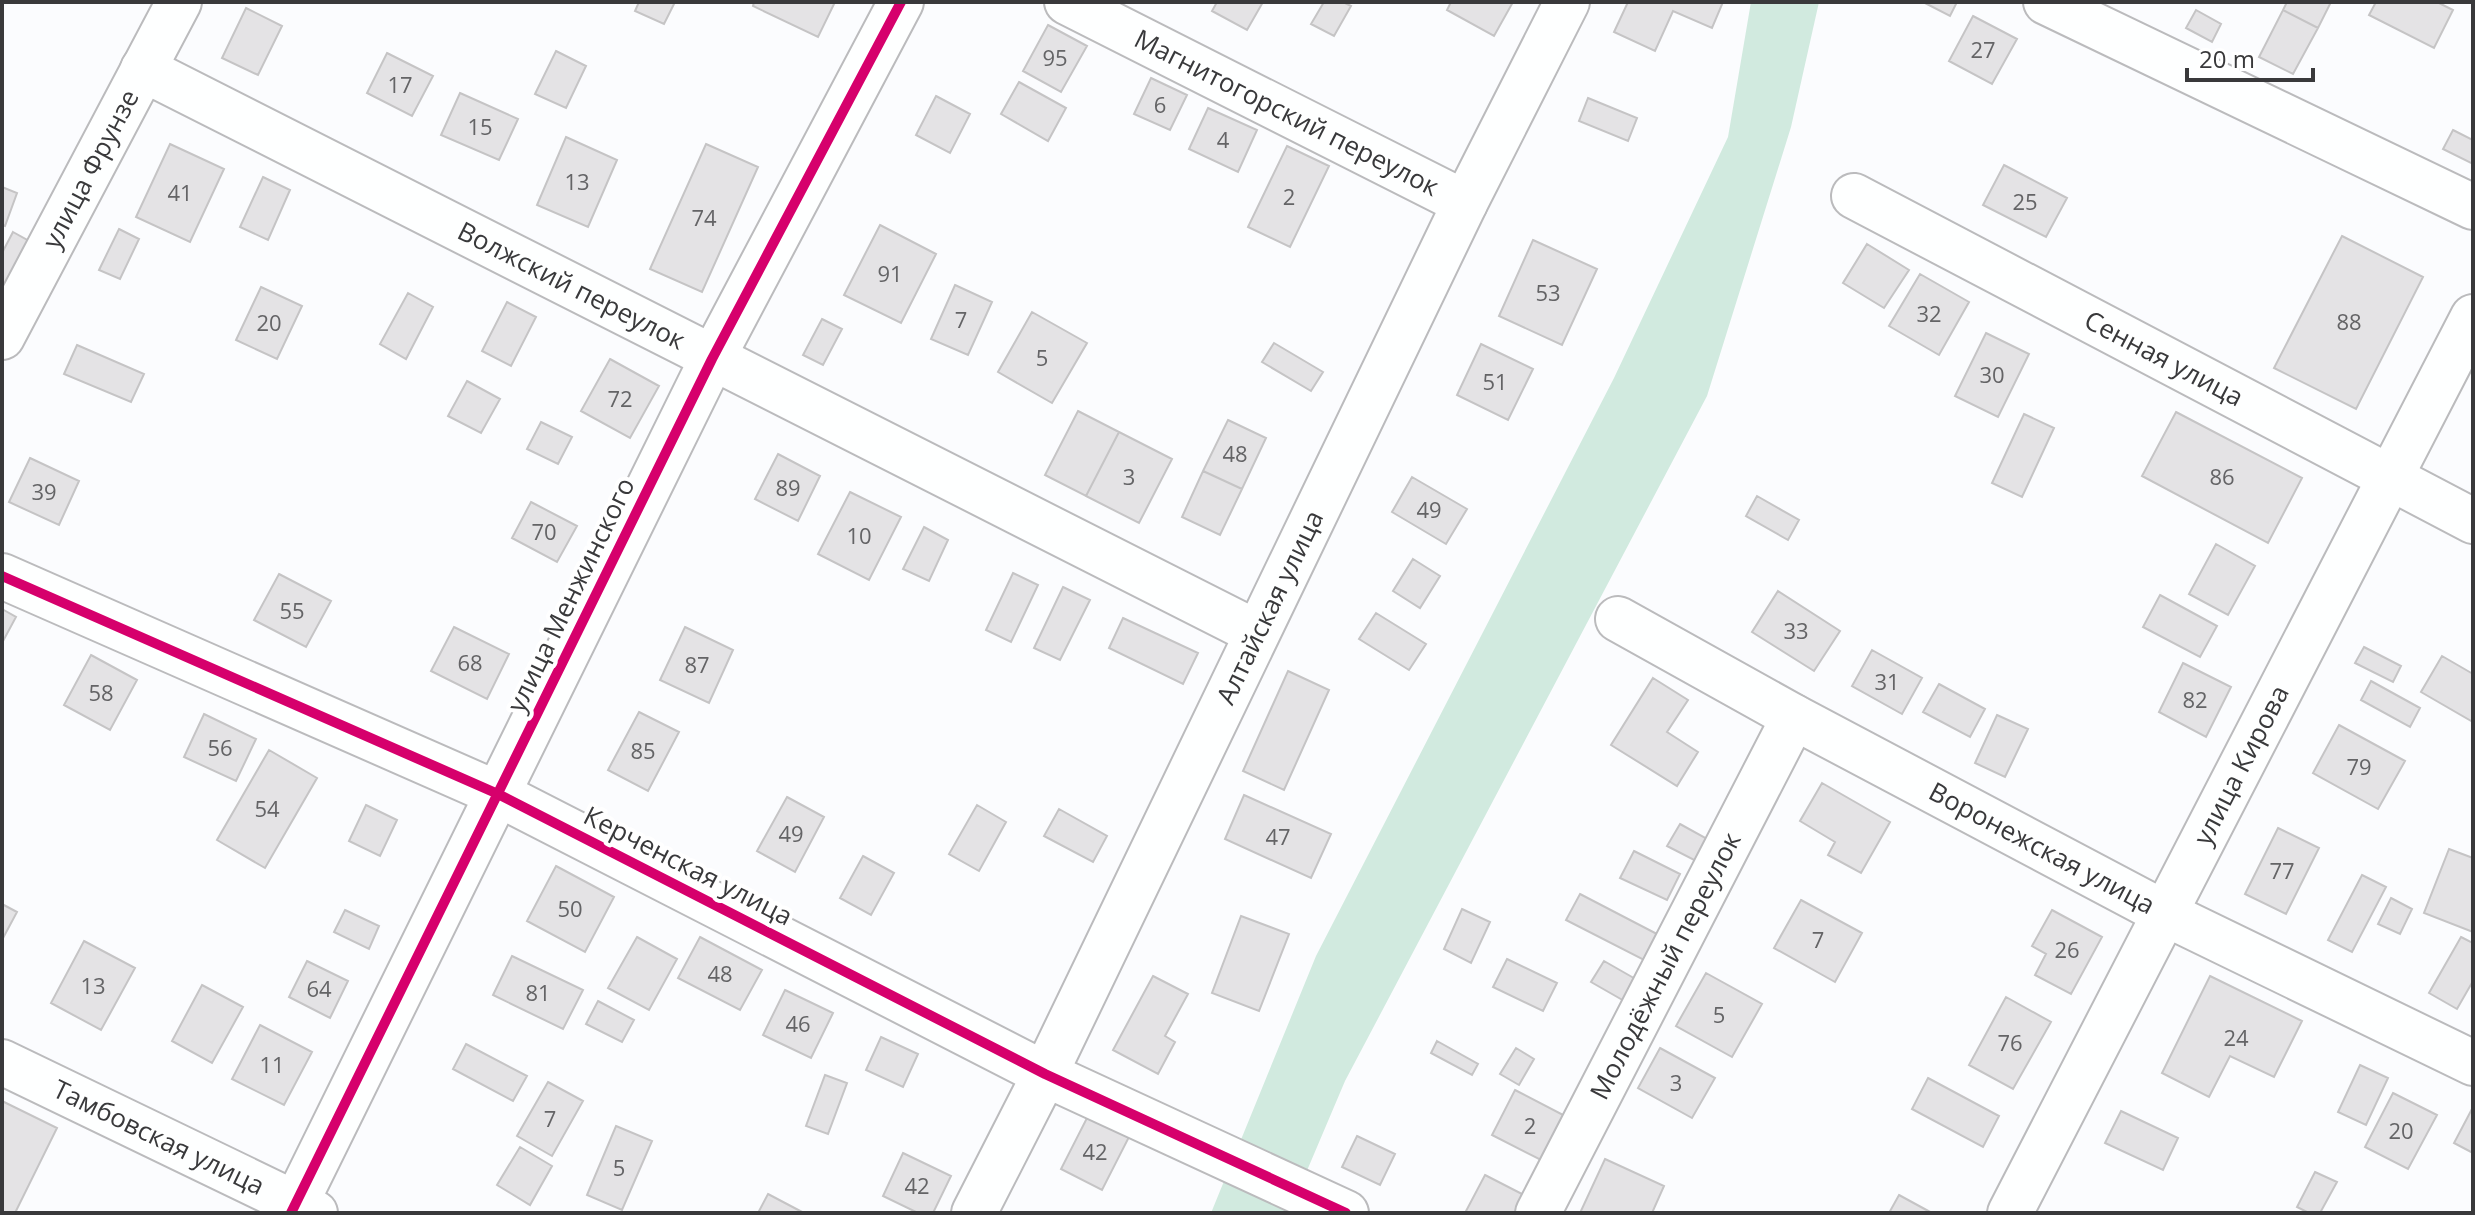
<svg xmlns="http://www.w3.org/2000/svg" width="2475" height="1215" font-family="'Open Sans',sans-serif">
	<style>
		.green { fill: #d1eadf }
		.building { fill: #e4e3e5; stroke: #c5c4c5; stroke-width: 2 }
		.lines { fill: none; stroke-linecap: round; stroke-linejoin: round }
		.minor-casing { stroke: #bbbbbd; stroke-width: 48 }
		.minor { stroke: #feffff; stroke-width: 44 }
		.cycleway-casing { stroke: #fff; stroke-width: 15 }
		.cycleway { stroke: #d6006c; stroke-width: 10 }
		.labels { text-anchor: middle; stroke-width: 8; stroke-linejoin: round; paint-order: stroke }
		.number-label { font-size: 22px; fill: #646466 }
		.street-label { font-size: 26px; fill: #39393b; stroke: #fff }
	</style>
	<rect width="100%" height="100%" fill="#fbfcfe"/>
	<!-- green -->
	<path class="green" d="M1751,2H1819L1791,127L1707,396L1345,1081L1289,1213H1211L1316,956L1614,378L1728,137Z"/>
	<!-- building -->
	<path class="building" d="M639,2H675L664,24L635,11Z
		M754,2H835L818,37L753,6Z
		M1217,2H1263L1247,30L1212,11Z
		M1324,2H1343L1351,6L1334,36L1311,24Z
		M1451,2H1513L1494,36L1447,10Z
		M1628,2H1723L1712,28L1673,11L1655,51L1614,32Z
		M1923,2H1957L1950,16Z
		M2287,2H2331L2318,28L2283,10Z
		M2376,2H2437L2453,10L2434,48L2369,15Z
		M246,8L282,26L258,75L222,58Z
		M2196,10L2221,24L2212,42L2186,28Z
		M2283,10L2318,28L2293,74L2259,57Z
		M1973,16L2017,39L1992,84L1949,61Z
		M1048,25L1087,46L1061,92L1023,71Z
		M556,51L586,66L566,108L535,94Z
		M387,53L433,76L412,116L367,93Z
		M1151,78L1187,95L1170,130L1134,114Z
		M1019,82L1066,108L1048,141L1001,114Z
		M460,93L518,119L499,160L441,135Z
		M936,96L970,114L950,153L916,135Z
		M1588,98L1637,118L1628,141L1579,121Z
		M1208,108L1257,130L1238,172L1189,149Z
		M2453,130L2473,140V164L2443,149Z
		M566,137L617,160L588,227L537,205Z
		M170,144L224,169L190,242L136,217Z
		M706,144L758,167L702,292L650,269Z
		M1287,146L1329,166L1290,247L1248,227Z
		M2004,165L2067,198L2046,237L1983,205Z
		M263,177L290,190L268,240L240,227Z
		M2,187L17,193L5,226L2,225Z
		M880,225L936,254L901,323L844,295Z
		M119,229L139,239L120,279L99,270Z
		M13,232L29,241L2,292V253Z
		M2342,236L2423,277L2356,409L2274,368Z
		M1533,240L1597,269L1562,345L1499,316Z
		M1867,244L1909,270L1884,308L1843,283Z
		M1920,274L1969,302L1939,355L1889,326Z
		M955,285L992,302L968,355L931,339Z
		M261,287L302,306L277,359L236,340Z
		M408,293L433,307L406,359L380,344Z
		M507,302L536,317L511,366L482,351Z
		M1032,312L1087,343L1052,403L998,372Z
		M822,319L842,329L823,365L803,355Z
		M1986,333L2029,354L1998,417L1955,396Z
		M1274,343L1323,372L1311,391L1262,362Z
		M1481,344L1533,369L1508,420L1457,395Z
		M77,345L144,374L131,402L64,374Z
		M610,359L659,386L630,438L581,411Z
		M467,381L500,399L481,433L448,416Z
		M1078,411L1119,432L1086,496L1045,475Z
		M2176,412L2302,478L2268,543L2142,476Z
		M2024,414L2054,428L2022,497L1992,483Z
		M1228,420L1266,438L1242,489L1203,471Z
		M541,422L572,437L558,464L527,449Z
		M1119,432L1172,459L1139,523L1086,496Z
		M778,454L820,476L798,521L755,499Z
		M30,458L79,481L59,525L9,502Z
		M1203,471L1242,489L1220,535L1182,517Z
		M1412,477L1467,509L1446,544L1392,512Z
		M850,492L901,517L869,580L818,554Z
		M1757,496L1799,520L1788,540L1746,516Z
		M531,502L577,526L557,562L512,538Z
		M924,527L948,540L929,581L903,569Z
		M2216,544L2255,566L2228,615L2189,594Z
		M1413,559L1440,576L1420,608L1393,591Z
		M1013,573L1038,585L1011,642L986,630Z
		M279,574L331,601L306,647L254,620Z
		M1063,587L1090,600L1060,660L1034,648Z
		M1778,591L1840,631L1814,671L1752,632Z
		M2160,595L2217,626L2200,657L2143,627Z
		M2,609L16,617L2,643Z
		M1376,613L1426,644L1409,670L1359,639Z
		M1123,618L1198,653L1183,684L1109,648Z
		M454,627L509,654L487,699L431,671Z
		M685,627L733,650L709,703L660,680Z
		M2364,647L2401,666L2393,682L2355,663Z
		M1872,650L1922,678L1902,714L1852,686Z
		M91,655L137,680L110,730L64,705Z
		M2442,656L2473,674V722L2421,692Z
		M2183,663L2231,687L2206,737L2159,712Z
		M1288,671L1329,690L1284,790L1243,771Z
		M1653,678L1688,700L1667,732L1698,752L1677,786L1611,745Z
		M2371,681L2420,708L2410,727L2361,700Z
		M1939,684L1985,709L1970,737L1923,712Z
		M639,712L679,732L648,791L608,770Z
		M204,714L256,739L236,781L184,757Z
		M1997,715L2028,729L2005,777L1975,763Z
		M2339,725L2405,761L2378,809L2313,773Z
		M269,750L317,778L265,868L217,840Z
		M1822,783L1890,822L1861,873L1828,855L1835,842L1800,821Z
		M1244,795L1331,834L1311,878L1225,839Z
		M787,797L824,817L795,872L757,851Z
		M366,805L397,820L380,856L349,841Z
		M977,805L1006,822L979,871L949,854Z
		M1059,809L1107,836L1093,862L1044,836Z
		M1680,824L1711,841L1698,862L1667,846Z
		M2278,828L2319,848L2286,914L2245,894Z
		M2449,849L2473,858V932L2424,913Z
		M1634,851L1680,874L1667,900L1620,878Z
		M863,856L894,873L871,915L840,898Z
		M556,866L614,897L585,952L527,921Z
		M2362,875L2386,887L2352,952L2328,940Z
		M1580,894L1657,934L1644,960L1566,920Z
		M2391,898L2412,909L2400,934L2378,924Z
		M1801,900L1862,933L1835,982L1774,948Z
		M2,904L17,912L2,940Z
		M1462,909L1490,922L1471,963L1444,949Z
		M345,910L379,926L369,949L334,932Z
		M2052,910L2102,937L2071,994L2035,975L2046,954L2032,946Z
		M1241,916L1289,934L1259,1011L1212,993Z
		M637,937L677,959L649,1010L608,988Z
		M700,937L762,970L740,1010L678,978Z
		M2461,937L2473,943V981L2457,1009L2429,993Z
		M84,941L135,968L101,1030L51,1003Z
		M512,956L583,990L563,1029L493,995Z
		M1507,959L1557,983L1543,1011L1493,987Z
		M307,961L348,981L330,1018L289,997Z
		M1604,961L1639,981L1626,1002L1591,982Z
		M1706,973L1762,1004L1732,1057L1676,1026Z
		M1153,976L1188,994L1165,1036L1175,1042L1158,1074L1113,1050Z
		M2210,976L2302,1021L2274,1077L2230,1056L2209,1097L2162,1073Z
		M202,985L243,1007L212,1063L172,1041Z
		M785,990L833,1013L811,1058L763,1035Z
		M2006,997L2051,1022L2013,1089L1969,1065Z
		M598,1001L634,1020L622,1042L586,1024Z
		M260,1025L312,1052L284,1105L232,1079Z
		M881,1037L918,1054L903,1087L866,1070Z
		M1437,1041L1478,1064L1472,1075L1431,1053Z
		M466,1044L527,1076L513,1101L453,1069Z
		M1516,1048L1534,1059L1519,1085L1500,1074Z
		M1660,1048L1715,1078L1692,1118L1638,1088Z
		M2360,1065L2388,1078L2366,1125L2338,1112Z
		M825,1075L847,1083L828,1134L806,1126Z
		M1928,1078L1999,1116L1983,1147L1912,1109Z
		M548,1082L583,1101L552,1156L517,1136Z
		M1515,1090L1567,1117L1545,1162L1492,1135Z
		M2393,1093L2437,1115L2408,1169L2365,1147Z
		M2,1101L57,1128L15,1213H2Z
		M2473,1107V1153L2454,1143Z
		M2121,1111L2178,1138L2163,1170L2105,1143Z
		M1089,1114L1130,1135L1102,1190L1061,1169Z
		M616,1126L652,1141L622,1210L587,1195Z
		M1357,1136L1395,1154L1380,1185L1342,1167Z
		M520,1147L552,1166L530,1205L497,1185Z
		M903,1153L951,1176L933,1213H918L883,1196Z
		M1605,1159L1664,1186L1652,1213H1580Z
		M2315,1172L2337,1182L2320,1213H2309L2297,1207Z
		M1485,1175L1524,1195L1515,1213H1465Z
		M768,1194L804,1213H758Z
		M1899,1195L1932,1213H1889Z"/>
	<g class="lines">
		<!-- minor casing -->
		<g class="minor-casing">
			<g id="minor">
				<path id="s1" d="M1067,2L1465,203"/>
				<path d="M2046,2L2473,207"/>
				<path id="s2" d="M143,69L1257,633"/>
				<path id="s3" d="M1854,196L2473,521"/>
				<path id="s4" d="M2,337L179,2"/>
				<path d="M2,576L498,794L1045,1074L1346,1213"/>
				<path id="s5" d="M1618,619L1794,717L2164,913L2473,1063"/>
				<path id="s6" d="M2,1062L315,1213"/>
				<path d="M291,1213L712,359L901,2"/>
				<path id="s7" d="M974,1213L1045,1074L1465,203L1567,2"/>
				<path id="s8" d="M1538,1213L1794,717"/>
				<path id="s9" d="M2010,1213L2473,317"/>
			</g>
		</g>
		<!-- minor -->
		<use href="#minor" class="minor"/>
		<!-- cycleway casing -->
		<g class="cycleway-casing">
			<path id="cycleway" d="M2,576L498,794L1045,1074L1346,1213
				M291,1213L712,359L901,2"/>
		</g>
		<!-- cycleway -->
		<use href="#cycleway" class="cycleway"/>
	</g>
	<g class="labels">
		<!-- number labels -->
		<g class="number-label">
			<text x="1983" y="58">27</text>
			<text x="1055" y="66">95</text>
			<text x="400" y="93">17</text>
			<text x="1160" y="113">6</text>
			<text x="480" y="135">15</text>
			<text x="1223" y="148">4</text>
			<text x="577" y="190">13</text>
			<text x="180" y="201">41</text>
			<text x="1289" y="205">2</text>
			<text x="2025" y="210">25</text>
			<text x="704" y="226">74</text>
			<text x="890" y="282">91</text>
			<text x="1548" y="301">53</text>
			<text x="1929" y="322">32</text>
			<text x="961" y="328">7</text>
			<text x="2349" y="330">88</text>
			<text x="269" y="331">20</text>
			<text x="1042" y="366">5</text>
			<text x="1992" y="383">30</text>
			<text x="1495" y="390">51</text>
			<text x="620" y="407">72</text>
			<text x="1235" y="462">48</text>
			<text x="1129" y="485">3</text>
			<text x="2222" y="485">86</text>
			<text x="788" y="496">89</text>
			<text x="44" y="500">39</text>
			<text x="1429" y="518">49</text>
			<text x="544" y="540">70</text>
			<text x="859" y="544">10</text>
			<text x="292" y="619">55</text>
			<text x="1796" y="639">33</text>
			<text x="470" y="671">68</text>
			<text x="697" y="673">87</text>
			<text x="1887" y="690">31</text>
			<text x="101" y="701">58</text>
			<text x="2195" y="708">82</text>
			<text x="220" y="756">56</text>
			<text x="643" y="759">85</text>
			<text x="2359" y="775">79</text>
			<text x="267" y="817">54</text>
			<text x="791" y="842">49</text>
			<text x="1278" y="845">47</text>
			<text x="2282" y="879">77</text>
			<text x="570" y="917">50</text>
			<text x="1818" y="948">7</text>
			<text x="2067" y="958">26</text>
			<text x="720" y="982">48</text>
			<text x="93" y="994">13</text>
			<text x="319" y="997">64</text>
			<text x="538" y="1001">81</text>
			<text x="1719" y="1023">5</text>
			<text x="798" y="1032">46</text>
			<text x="2236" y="1046">24</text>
			<text x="2010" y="1051">76</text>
			<text x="272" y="1073">11</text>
			<text x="1676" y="1091">3</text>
			<text x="550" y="1127">7</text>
			<text x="1530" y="1134">2</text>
			<text x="2401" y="1139">20</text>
			<text x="1095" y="1160">42</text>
			<text x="619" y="1176">5</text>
			<text x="917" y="1194">42</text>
		</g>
		<!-- street labels -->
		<g class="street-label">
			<text dy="9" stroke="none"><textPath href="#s1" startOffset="246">Магнитогорский переулок</textPath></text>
			<text dy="9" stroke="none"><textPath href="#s4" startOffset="190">улица Фрунзе</textPath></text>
			<text dy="9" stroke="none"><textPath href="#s2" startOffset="480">Волжский переулок</textPath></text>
			<text dy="9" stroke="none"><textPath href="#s3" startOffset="350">Сенная улица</textPath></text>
			<text transform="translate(571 595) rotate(-64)" y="9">улица Менжинского</text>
			<text dy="9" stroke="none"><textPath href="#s7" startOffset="674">Алтайская улица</textPath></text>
			<text dy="9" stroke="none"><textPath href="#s9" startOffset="504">улица Кирова</textPath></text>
			<text dy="9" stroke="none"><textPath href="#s5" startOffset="482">Воронежская улица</textPath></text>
			<text transform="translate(688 866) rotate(27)" y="9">Керченская улица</text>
			<text dy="9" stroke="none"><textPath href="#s8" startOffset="278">Молодёжный переулок</textPath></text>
			<text dy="9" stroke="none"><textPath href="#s6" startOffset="174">Тамбовская улица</textPath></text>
		</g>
	</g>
	<!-- border -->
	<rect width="2475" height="1215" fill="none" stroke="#39393b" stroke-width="8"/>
	<!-- scale -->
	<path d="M2187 68v12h126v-12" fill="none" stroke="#39393b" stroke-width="4"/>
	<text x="2199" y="68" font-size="24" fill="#39393b" stroke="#ffffff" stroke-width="6" paint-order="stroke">20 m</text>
</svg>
